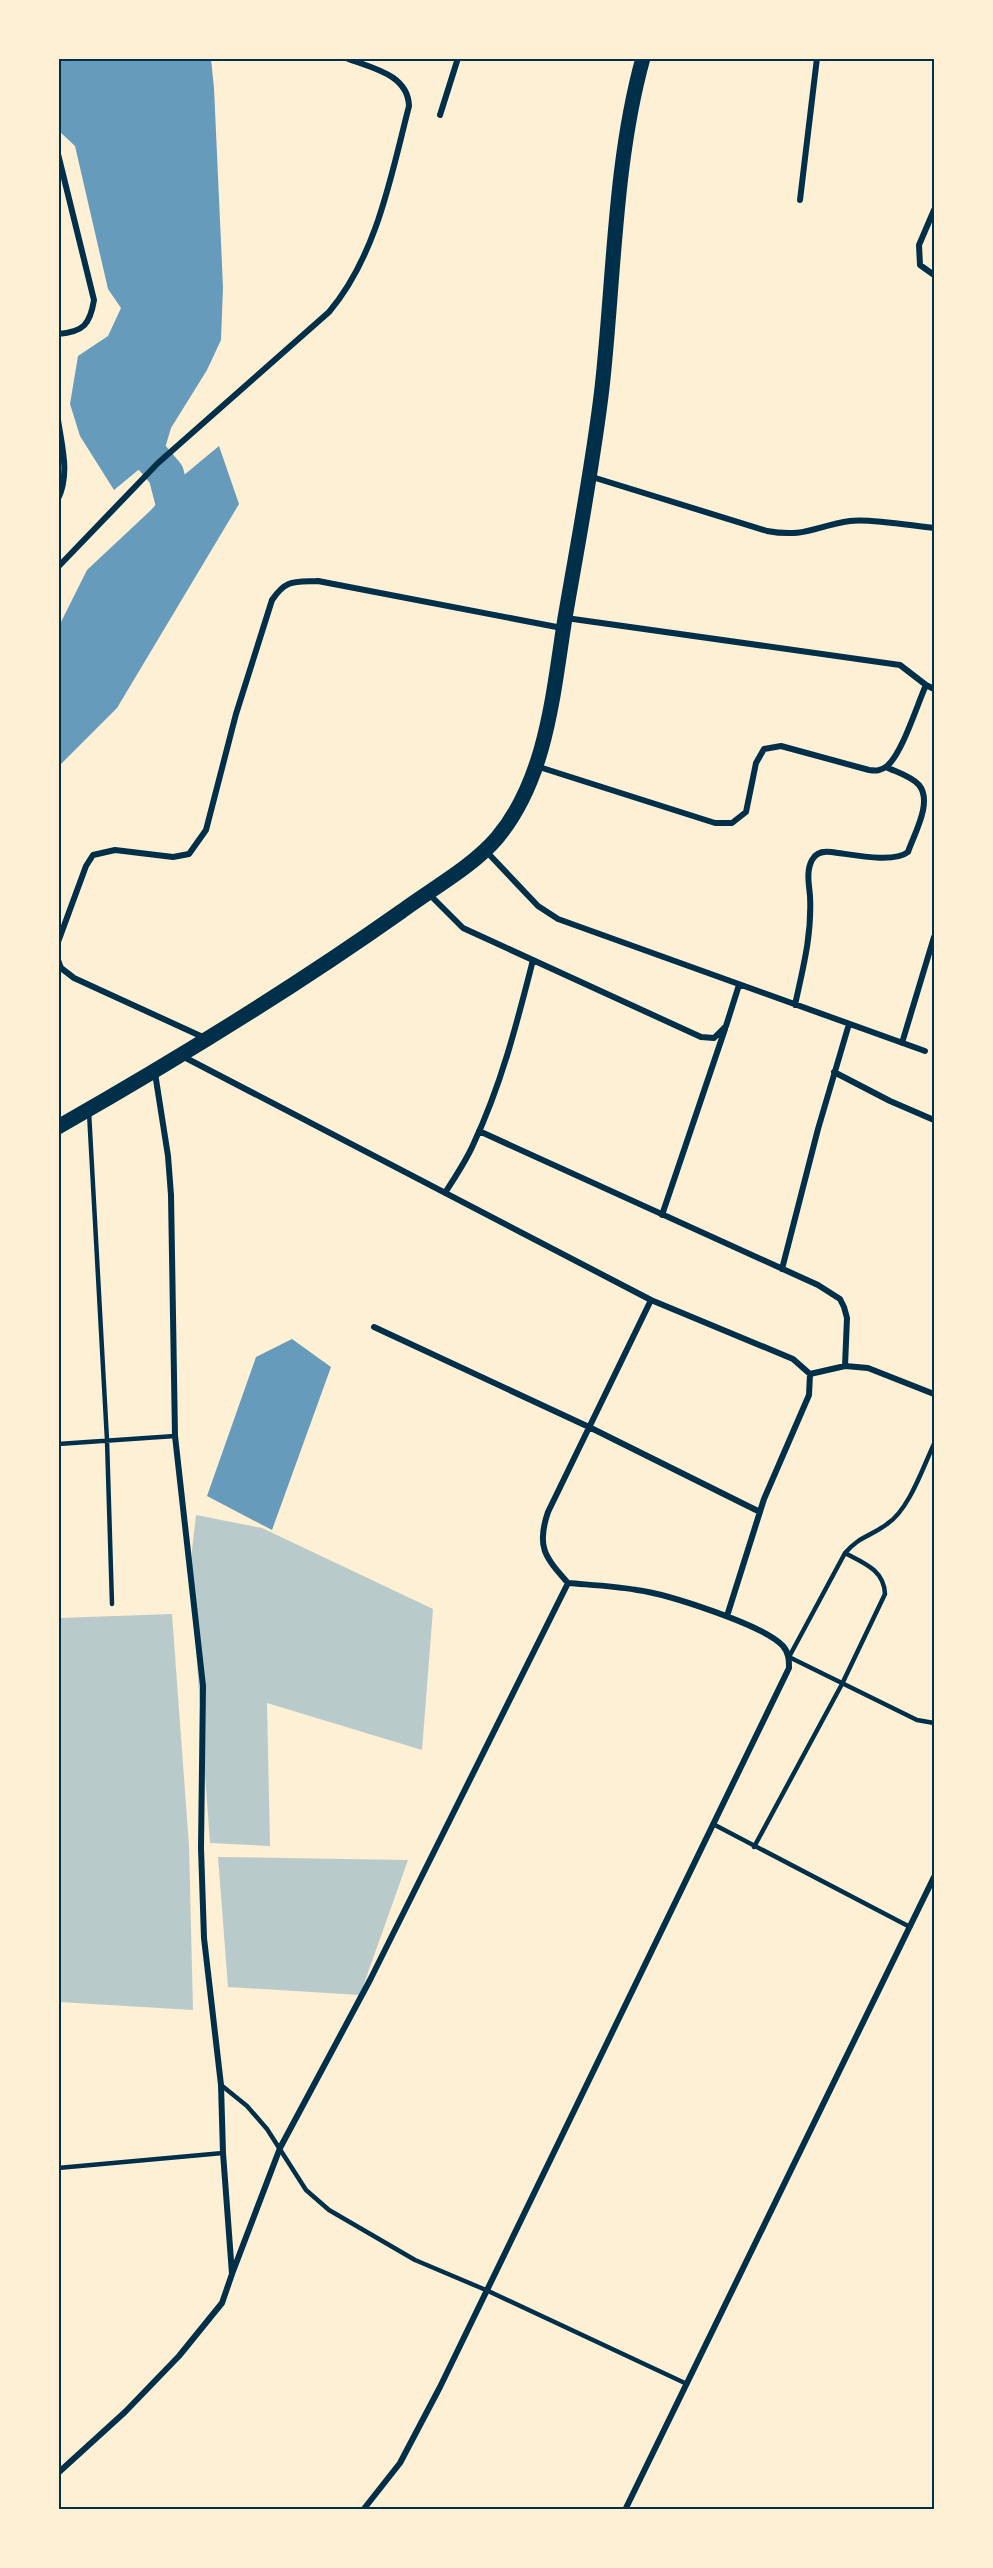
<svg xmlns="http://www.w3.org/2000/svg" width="993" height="2568" font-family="Figtree,sans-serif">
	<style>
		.green { fill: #b9caca }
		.water { fill: #669bbc }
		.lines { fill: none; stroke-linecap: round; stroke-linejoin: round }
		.river { stroke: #669bbc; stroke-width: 36 }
		.service { stroke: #003049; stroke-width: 4.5 }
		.minor { stroke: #003049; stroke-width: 6 }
		.primary { stroke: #003049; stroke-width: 15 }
		.neatline { fill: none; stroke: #003049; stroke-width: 2 }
	</style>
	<rect width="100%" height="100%" fill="#fdf0d5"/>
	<!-- green -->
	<path class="green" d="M196,1515L262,1528L433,1609L422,1750L267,1703L270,1846L210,1843L190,1568Z
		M172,1614L189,1846L193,2010L59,2002V1618Z
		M218,1857L408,1860L360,1995L228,1987Z"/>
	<!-- water -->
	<path class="water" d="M59,58L211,59L214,88L223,287L221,340L207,370L171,428L165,448L114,490L80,436L70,404L78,356L108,336L121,308L108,289L75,146L59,131Z
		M219,446L239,504L117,708L59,766V626L87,570L151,510L178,480Z
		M292,1339L331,1367L272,1530L207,1496L256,1357Z"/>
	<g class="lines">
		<!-- river -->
		<path class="river" d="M129,415L137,440L166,474L175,509L173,536"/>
		<!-- service -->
		<path class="service" d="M89,1112L107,1440L112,1604
			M58,1444L175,1436
			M934,1444C923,1467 909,1510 887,1524C870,1537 861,1535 845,1553L789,1657L917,1720L934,1723
			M713,1824L910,1927
			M754,1847L842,1684L885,1594C884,1570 864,1563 845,1553
			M221,2085L247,2106L267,2129L306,2190L329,2210L415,2260L486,2290L687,2384
			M58,2168L223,2153"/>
		<!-- minor -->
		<path class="minor" d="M440,115L458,58
			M58,154L94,300C90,324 84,332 58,334
			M800,200L817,58
			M934,210L919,245L920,265L934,275
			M58,420C62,447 70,474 58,499
			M589,476L767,531C805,538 815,526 850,521C869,518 913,526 934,528
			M58,567L158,463L329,312C377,255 391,176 409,106C408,74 371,68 346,58
			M566,618L900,665L926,685L934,689
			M536,766L715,823H732L746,812L756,763L764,749L781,746L869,770C876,771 881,771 887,766C902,754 917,705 926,685
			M485,850L538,906L558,919L925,1051
			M428,893L463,928L701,1037L714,1038L726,1026L739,985
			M58,942L86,866L93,855L115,850L173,857L189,854L206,830L236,714L272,600C286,579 294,582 318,581L562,628
			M58,960L61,968L74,978L205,1038
			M795,1005C803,968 812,935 810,896C809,884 806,871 812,860C816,852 823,851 831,852C850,854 893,864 908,852C914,834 933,802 919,785C911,776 896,772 886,767
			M902,1043L934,937
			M182,1056L651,1300L793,1359L810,1374L809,1395L764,1499L727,1616
			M834,1072L890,1101L934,1120
			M479,1131L818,1285L840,1299L844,1307L847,1318L845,1366
			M445,1193C455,1177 466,1161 473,1145C501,1086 517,1023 533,960
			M662,1215L725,1029
			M782,1269L818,1129L849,1024
			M374,1327L589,1427L760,1512
			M810,1374L845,1366L868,1368L934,1394
			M568,1583C545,1557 536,1547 548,1512L651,1300
			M232,2274L280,2148L370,1980L568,1583C591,1585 614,1586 637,1590C667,1594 764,1625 783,1646C789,1653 789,1660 789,1668L440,2387L400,2463L363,2510
			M58,2473L125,2412L179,2356L222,2303L232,2274L223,2153L221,2085L204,1938L201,1848L203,1686L175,1436L171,1195L168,1156L155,1073
			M625,2510L934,1877"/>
		<!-- primary -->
		<path class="primary" d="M58,1127C174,1061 293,988 402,911C433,888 472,867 497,838C547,778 553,693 565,618C578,542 593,465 602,388C614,281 614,162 643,58"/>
	</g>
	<!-- border -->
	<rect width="993" height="2568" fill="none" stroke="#fdf0d5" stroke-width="120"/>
	<rect x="60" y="60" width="873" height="2448" class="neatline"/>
</svg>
